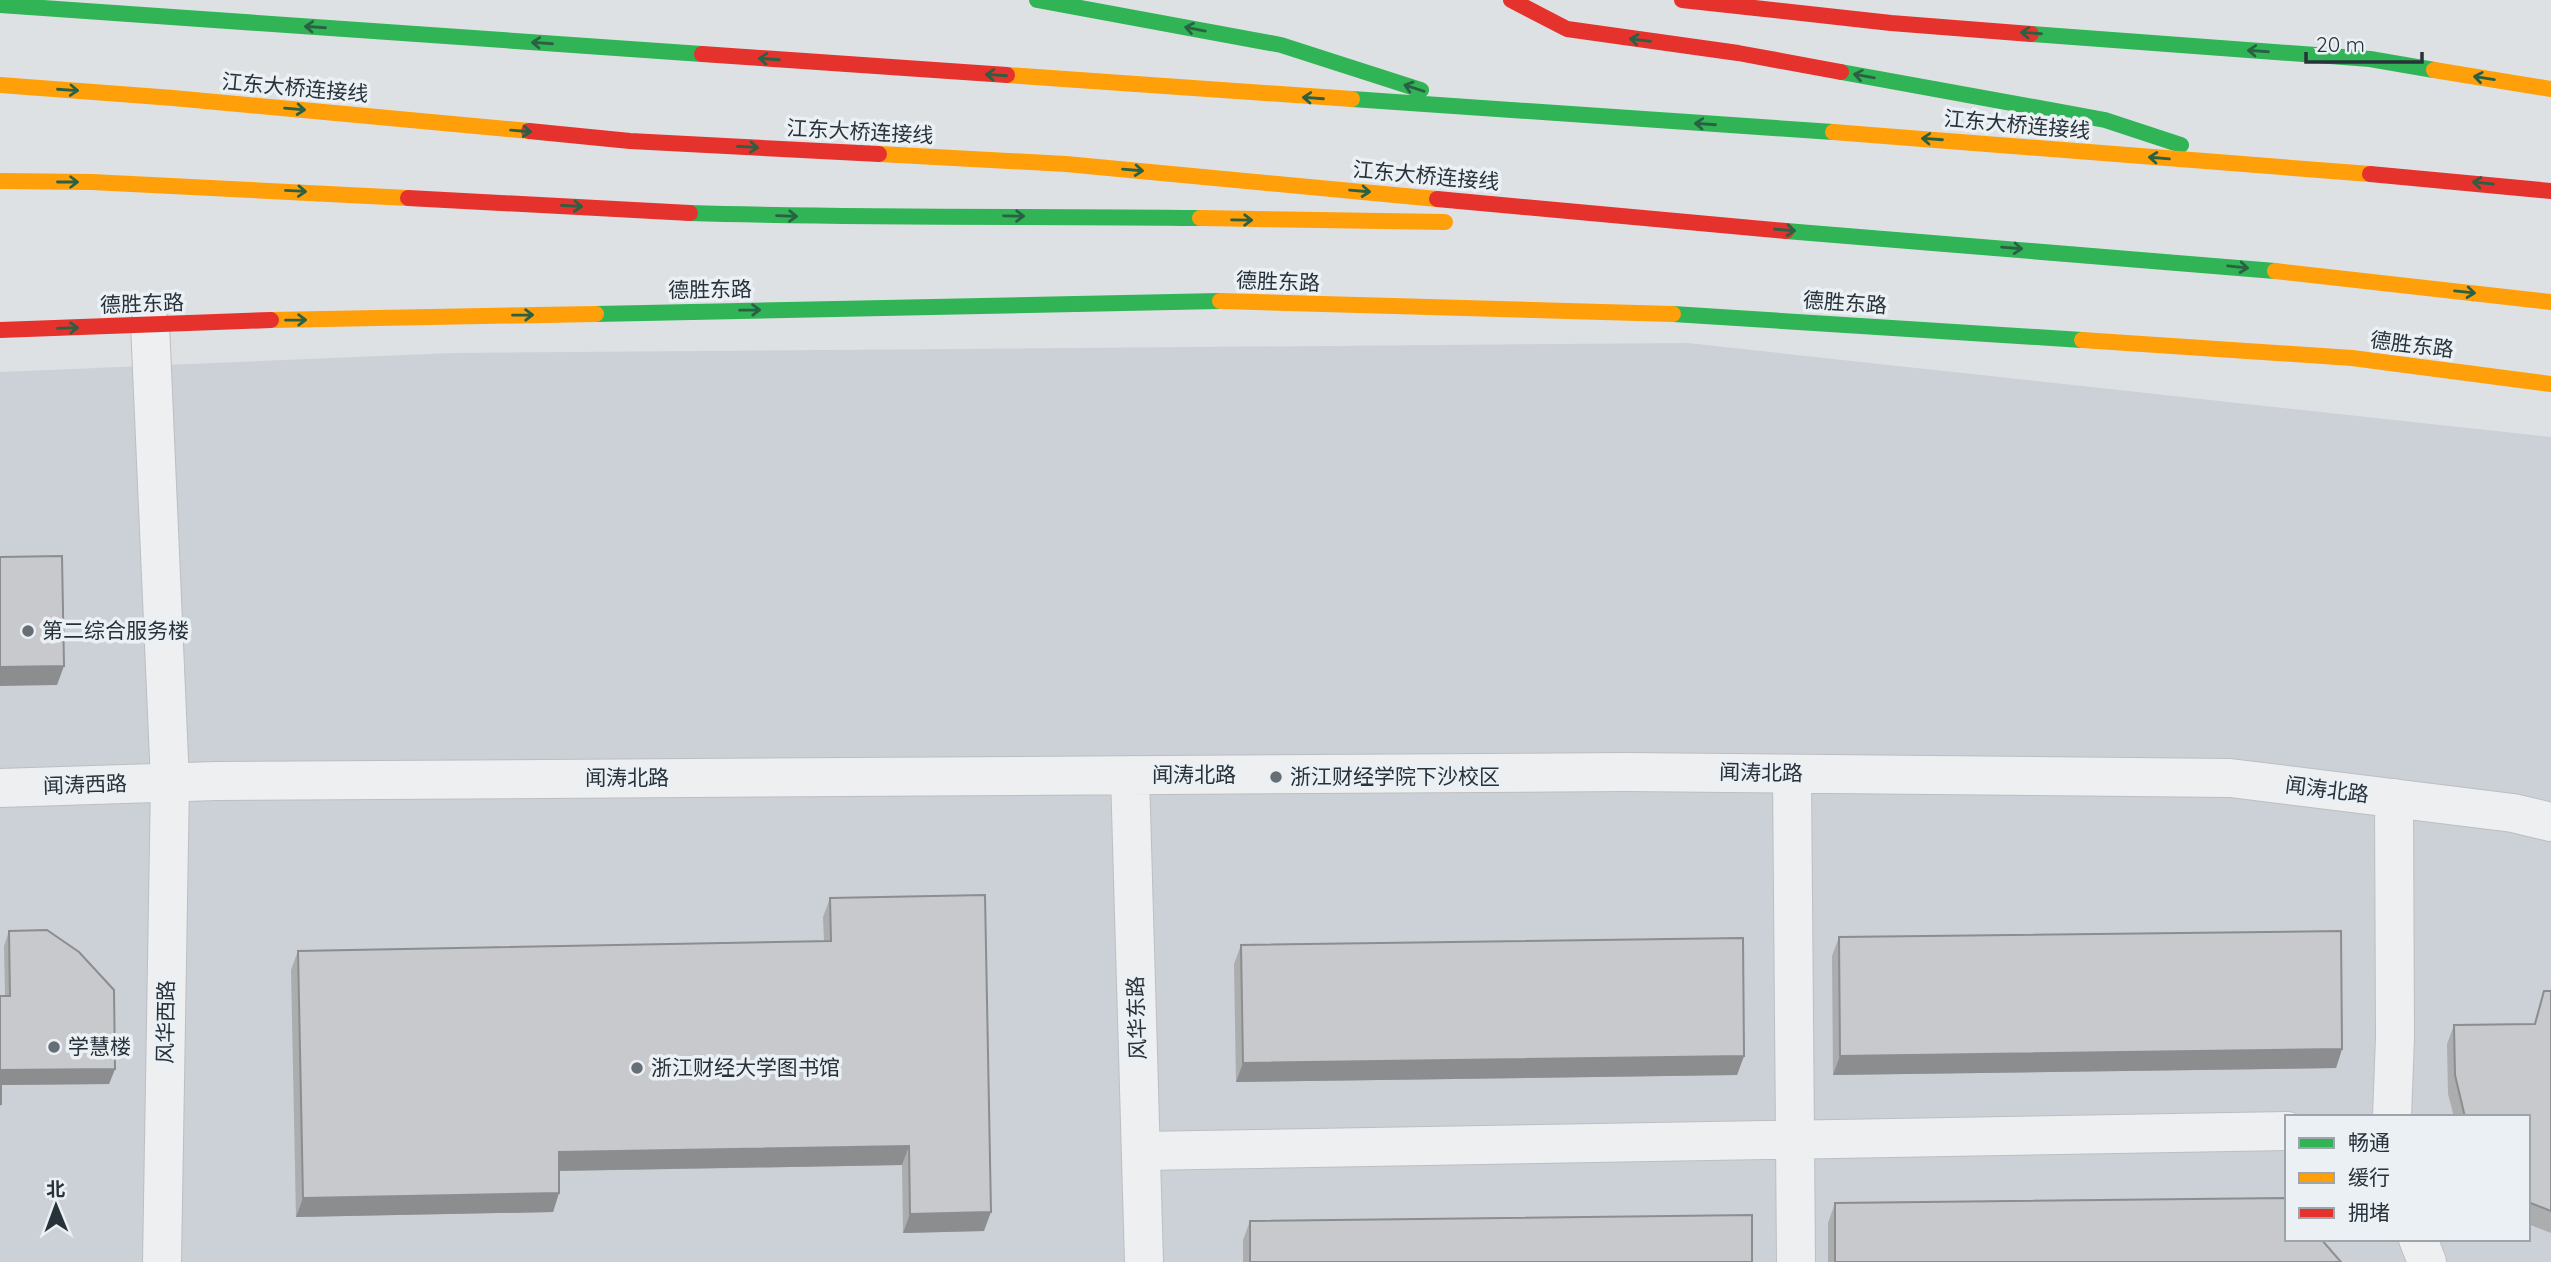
<svg xmlns="http://www.w3.org/2000/svg" width="2551" height="1262" font-family="Quicksand,'Noto Sans SC',sans-serif">
	<style>
		.built { fill: #ccd1d7; fill-rule: evenodd }
		.lines { fill: none; stroke-linecap: round; stroke-linejoin: round }
		.street-casing { stroke: #bcbfc2; stroke-width: 40 }
		.street { stroke: #edeff0; stroke-width: 38 }
		.fast { stroke: #30b455; stroke-width: 16 }
		.slow { stroke: #ff9f0a; stroke-width: 16 }
		.jam { stroke: #e5322d; stroke-width: 16 }
		.wall { fill: #abadaf }
		.shaded-wall { fill: #8b8d8f }
		.building { fill: #c7c9cc; stroke: #8b8d8f; stroke-width: 2 }
		.oneway { stroke: #2a6044 }
		.poi-dot { fill: #676f76; stroke: #ebf0f4; stroke-width: 2.5 }
		.labels { text-anchor: middle; stroke-width: 7; stroke-linejoin: round; paint-order: stroke }
		.street-label { font-size: 21px; fill: #27323b; stroke: #ebf0f4 }
		.poi-label { font-size: 21px; fill: #27323b; stroke: #ebf0f4; text-anchor: start }
	</style>
	<rect width="100%" height="100%" fill="#dee1e4"/>
	<!-- built -->
	<path class="built" d="M1687,343L2551,437V1262H0V372L452,353ZM2287,1117H2528V1239H2287Z"/>
	<g class="lines">
		<!-- street casing -->
		<g class="street-casing">
			<path id="street" d="M150,324L170,782L162,1262
				M1792,774L1796,1262
				M1130,775L1144,1262
				M0,788L217,781L1626,772L2230,778L2513,813L2551,822
				M2392,1117L2395,1037L2394,798
				M1141,1151L2287,1131
				M2418,1239L2427,1262"/>
		</g>
		<!-- street -->
		<use href="#street" class="street"/>
		<!-- fast -->
		<path class="fast" d="M1037,0L1281,45L1421,90
			M0,5L702,54
			M2031,34L2370,59L2434,70
			M1841,72L2105,120L2181,145
			M1352,99L1833,132
			M690,213C860,218 1030,216 1200,218
			M1786,231L2275,271
			M596,314L1220,301
			M1673,314L2082,340"/>
		<!-- slow -->
		<path class="slow" d="M2434,70L2551,89
			M1007,75L1352,99
			M0,85L173,98L529,131
			M1833,132L2370,174
			M879,154L1066,164L1437,199
			M0,181L92,182L408,198
			M1200,218L1445,222
			M2275,271L2551,302
			M1220,301L1673,314
			M271,320L596,314
			M2082,340L2352,358L2551,384"/>
		<!-- jam -->
		<path class="jam" d="M1511,0L1567,29L1738,53L1841,72
			M1682,0L1891,23L2031,34
			M702,54L1007,75
			M529,131L630,141L879,154
			M2370,174L2551,191
			M408,198L690,213
			M1437,199L1786,231
			M0,330L271,320"/>
	</g>
	<!-- wall -->
	<path class="wall" d="M830,898L984,1231L903,1233L902,1165L559,1171V1193L553,1212L296,1217L291,970L298,951L824,941L823,917Z
		M9,931L115,1069L109,1084L1,1085V1104L0,1107V996H5L4,946Z
		M1839,937L2342,1049L2336,1068L1833,1075L1832,956Z
		M1241,945L1744,1056L1737,1075L1236,1082L1234,964Z
		M2544,991H2551V1233L2528,1224V1117H2454L2448,1094L2447,1044L2454,1025L2534,1024Z
		M1835,1203L2341,1262H1828V1223Z
		M1250,1221L1752,1262H1243V1240Z"/>
	<!-- shaded-wall -->
	<path class="shaded-wall" d="M64,666L57,685L0,686V667Z
		M2342,1049L2336,1068L1833,1075L1840,1056Z
		M1744,1056L1737,1075L1236,1082L1243,1063Z
		M115,1069L109,1084L0,1085L1,1070Z
		M909,1146L902,1165L552,1171L559,1152Z
		M559,1193L553,1212L296,1217L303,1198Z
		M991,1212L984,1231L903,1233L910,1214Z"/>
	<!-- building -->
	<path class="building" d="M62,556L64,666L0,667V557Z
		M985,895L991,1212L910,1214L909,1146L559,1152V1193L303,1198L298,951L831,941L830,898Z
		M47,930L79,952L114,990L115,1069L1,1070V1104H0V996H10L9,931Z
		M2341,931L2342,1049L1840,1056L1839,937Z
		M1743,938L1744,1056L1243,1063L1241,945Z
		M2544,991H2551V1211L2528,1202V1117H2465L2455,1075L2454,1025L2535,1024Z
		M2285,1198L2287,1200V1239H2321L2341,1262H1835V1203Z
		M1752,1215V1262H1250V1221Z"/>
	<!-- one-way arrows -->
	<defs><path id="oneway-shaft" d="M-6 0H5M1.5-3L5.5 0L1.5 3" fill="none" stroke-width="1.6" stroke-linecap="round" stroke-linejoin="round" transform="scale(1.75)"/></defs>
	<g class="oneway">
		<use href="#oneway-shaft" transform="translate(315 27) rotate(-176)"/>
		<use href="#oneway-shaft" transform="translate(1195 29) rotate(-169)"/>
		<use href="#oneway-shaft" transform="translate(2031 33) rotate(-176)"/>
		<use href="#oneway-shaft" transform="translate(1640 40) rotate(-172)"/>
		<use href="#oneway-shaft" transform="translate(542 43) rotate(-176)"/>
		<use href="#oneway-shaft" transform="translate(2258 51) rotate(-176)"/>
		<use href="#oneway-shaft" transform="translate(769 59) rotate(-176)"/>
		<use href="#oneway-shaft" transform="translate(996 75) rotate(-176)"/>
		<use href="#oneway-shaft" transform="translate(1864 76) rotate(-170)"/>
		<use href="#oneway-shaft" transform="translate(2484 78) rotate(-171)"/>
		<use href="#oneway-shaft" transform="translate(1414 88) rotate(-162)"/>
		<use href="#oneway-shaft" transform="translate(68 90) rotate(4)"/>
		<use href="#oneway-shaft" transform="translate(1313 98) rotate(-176)"/>
		<use href="#oneway-shaft" transform="translate(295 109) rotate(5)"/>
		<use href="#oneway-shaft" transform="translate(1705 124) rotate(-176)"/>
		<use href="#oneway-shaft" transform="translate(521 131) rotate(5)"/>
		<use href="#oneway-shaft" transform="translate(1932 139) rotate(-176)"/>
		<use href="#oneway-shaft" transform="translate(748 147) rotate(3)"/>
		<use href="#oneway-shaft" transform="translate(2159 158) rotate(-175)"/>
		<use href="#oneway-shaft" transform="translate(1133 170) rotate(5)"/>
		<use href="#oneway-shaft" transform="translate(68 182)"/>
		<use href="#oneway-shaft" transform="translate(2483 183) rotate(-174)"/>
		<use href="#oneway-shaft" transform="translate(296 191) rotate(3)"/>
		<use href="#oneway-shaft" transform="translate(1360 191) rotate(5)"/>
		<use href="#oneway-shaft" transform="translate(572 206) rotate(3)"/>
		<use href="#oneway-shaft" transform="translate(787 216) rotate(2)"/>
		<use href="#oneway-shaft" transform="translate(1014 216) rotate(1)"/>
		<use href="#oneway-shaft" transform="translate(1242 220) rotate(1)"/>
		<use href="#oneway-shaft" transform="translate(1785 230) rotate(5)"/>
		<use href="#oneway-shaft" transform="translate(2012 248) rotate(5)"/>
		<use href="#oneway-shaft" transform="translate(2238 267) rotate(6)"/>
		<use href="#oneway-shaft" transform="translate(2465 292) rotate(6)"/>
		<use href="#oneway-shaft" transform="translate(750 310) rotate(-1)"/>
		<use href="#oneway-shaft" transform="translate(523 315) rotate(-1)"/>
		<use href="#oneway-shaft" transform="translate(296 320) rotate(-1)"/>
		<use href="#oneway-shaft" transform="translate(68 328) rotate(-2)"/>
	</g>
	<!-- markers -->
	<g class="poi-dot">
		<circle cx="28" cy="631" r="7"/>
		<circle cx="1276" cy="777" r="7"/>
		<circle cx="54" cy="1047" r="7"/>
		<circle cx="637" cy="1068" r="7"/>
	</g>
	<g class="labels">
		<!-- street labels -->
		<g class="street-label">
			<text transform="translate(295 88) rotate(5)" y="7">江东大桥连接线</text>
			<text transform="translate(2017 125) rotate(5)" y="7">江东大桥连接线</text>
			<text transform="translate(860 132) rotate(3)" y="7">江东大桥连接线</text>
			<text transform="translate(1426 176) rotate(5)" y="7">江东大桥连接线</text>
			<text transform="translate(1278 282) rotate(2)" y="7">德胜东路</text>
			<text transform="translate(710 290) rotate(-1)" y="7">德胜东路</text>
			<text transform="translate(1845 303) rotate(4)" y="7">德胜东路</text>
			<text transform="translate(142 304) rotate(-2)" y="7">德胜东路</text>
			<text transform="translate(2412 345) rotate(7)" y="7">德胜东路</text>
			<text transform="translate(1761 773) rotate(1)" y="7">闻涛北路</text>
			<text x="1194" y="782">闻涛北路</text>
			<text x="627" y="785">闻涛北路</text>
			<text transform="translate(85 785) rotate(-2)" y="7">闻涛西路</text>
			<text transform="translate(2327 790) rotate(7)" y="7">闻涛北路</text>
			<text transform="translate(1137 1018) rotate(-92)" y="7">风华东路</text>
			<text transform="translate(166 1022) rotate(-89)" y="7">风华西路</text>
		</g>
		<!-- poi labels -->
		<g class="poi-label">
			<text x="42" y="638">第二综合服务楼</text>
			<text x="1290" y="784">浙江财经学院下沙校区</text>
			<text x="68" y="1054">学慧楼</text>
			<text x="651" y="1075">浙江财经大学图书馆</text>
		</g>
	</g>
	<!-- legend -->
	<rect x="2285" y="1115" width="245" height="126" fill="#ebf0f4" stroke="#9da4aa" stroke-width="2"/>
	<rect x="2299" y="1138" width="35" height="10" fill="#30b455" stroke="#9da4aa" stroke-width="2"/>
	<text x="2348" y="1150" font-size="21" fill="#27323b">畅通</text>
	<rect x="2299" y="1173" width="35" height="10" fill="#ff9f0a" stroke="#9da4aa" stroke-width="2"/>
	<text x="2348" y="1185" font-size="21" fill="#27323b">缓行</text>
	<rect x="2299" y="1208" width="35" height="10" fill="#e5322d" stroke="#9da4aa" stroke-width="2"/>
	<text x="2348" y="1220" font-size="21" fill="#27323b">拥堵</text>
	<!-- north arrow -->
	<g transform="translate(56 1206) rotate(359)" stroke="#ebf0f4" stroke-width="5" paint-order="stroke">
	<path d="M0-5L12 26L0 18L-12 26Z" fill="#27323b"/>
	<text y="-10" font-size="19" font-weight="bold" text-anchor="middle" fill="#27323b">北</text>
	</g>
	<!-- scale -->
	<path d="M2306 52v10h116v-10" fill="none" stroke="#27323b" stroke-width="3.5"/>
	<text x="2316" y="52" font-size="21" fill="#27323b" stroke="#ebf0f4" stroke-width="5" paint-order="stroke">20 m</text>
</svg>
